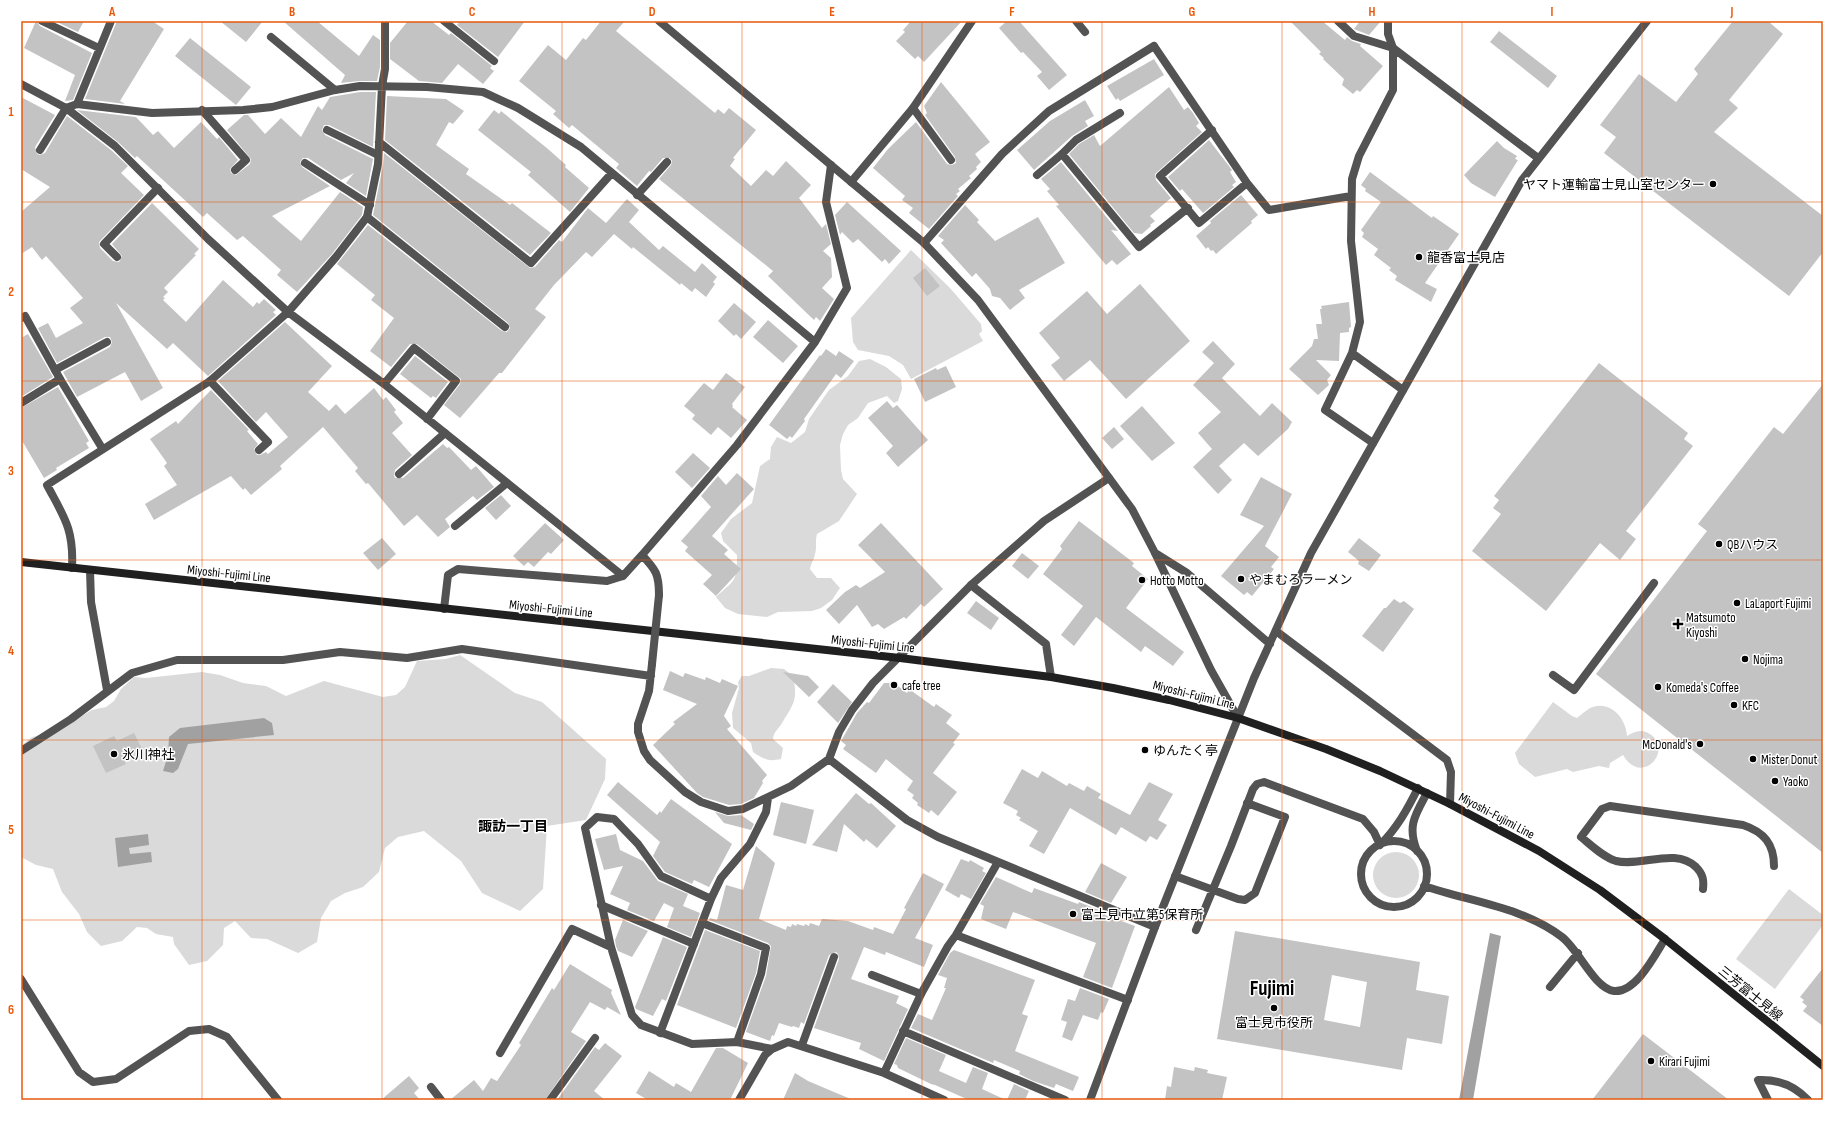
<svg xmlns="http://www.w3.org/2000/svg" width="1844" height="1121" font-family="'Sofia Sans Condensed','Noto Sans JP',sans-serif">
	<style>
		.green { fill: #dadada }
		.water { fill: #a1a1a1 }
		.building { fill: #c3c3c3; fill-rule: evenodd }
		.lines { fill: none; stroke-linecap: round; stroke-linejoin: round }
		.service { stroke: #535353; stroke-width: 8 }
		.minor { stroke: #535353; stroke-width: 8 }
		.tertiary { stroke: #535353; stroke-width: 8 }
		.secondary { stroke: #202020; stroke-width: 8 }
		.minor-bridge { stroke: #535353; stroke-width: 8 }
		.grid { fill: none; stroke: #e8590c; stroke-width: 1; stroke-opacity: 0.55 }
		.poi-dot { fill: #000; stroke: #fff; stroke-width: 1.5 }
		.labels { text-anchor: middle; stroke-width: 3; stroke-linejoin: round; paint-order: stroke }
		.poi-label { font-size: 13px; fill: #000; stroke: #fff; text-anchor: start }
		.street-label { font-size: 13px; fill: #000; stroke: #fff }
		.neighbourhood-label { font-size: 14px; font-weight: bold; fill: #000; stroke: #fff }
		.town-label { font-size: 21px; font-weight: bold; fill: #000; stroke: #fff }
		.neatline { fill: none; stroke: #e8590c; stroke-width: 1.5 }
		.grid-label { font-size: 13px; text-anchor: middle; font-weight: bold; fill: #e8590c }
	</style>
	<rect width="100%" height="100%" fill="#fff"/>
	<!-- green -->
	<path class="green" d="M911,250L950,288L981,324L982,331L979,334L983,341L911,379L903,365L889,356L858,350L853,342L851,318Z
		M870,359L886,367L901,379L902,389L898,401L894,403L887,396L868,403L858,418L848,425L843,434L840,445L841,470L843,479L857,494L839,521L817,534C815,541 817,548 815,554C814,560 811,563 810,569L817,578H831L840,588L832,600L821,608L812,611L778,612L767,617L738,614L725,608L716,597C735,579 737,583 737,555L723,541L721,533L731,519L752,503L760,466L770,459L771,447L777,437L791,443L805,432L809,419L829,390L848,376L859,361Z
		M460,655L515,693L542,702L606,759L605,779L586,820L547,826L543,889L520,911L482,893L461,861L424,831L398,837L385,848L379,872L363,887L345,893L331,901L321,918L317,942L298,953L267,939L251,938L235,921L224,928L223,945L207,961L189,965L174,944L173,937L156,934L147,928L137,927L122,941L101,946L87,932L79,914L62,892L53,869L36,865L21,857V746L32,737L55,732L92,710L106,707L114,701L121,689L134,677L146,678L202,672L220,675L243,683L266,686L286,696L324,681L383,697L396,695L405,687L417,661L446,659Z
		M771,668L784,669L793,676C798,700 794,703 782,723C778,730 774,731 773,739L783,748L781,759C769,762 763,759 753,752L751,743L733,728L732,713L739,688L738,682L742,676H749Z
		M1553,702L1572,716L1577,718C1581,715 1585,711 1590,708C1610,699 1626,718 1627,736C1634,732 1640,729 1648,733C1676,748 1642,788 1623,755L1610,763L1609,768L1599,766L1573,772L1567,769L1535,777L1519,764L1515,753Z
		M1373 875a23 23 0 1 1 46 0a23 23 0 1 1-46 0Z
		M1789,889L1823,915V925L1775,989L1736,959Z"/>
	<!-- water -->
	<path class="water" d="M264,718L272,723L274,735L188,744L178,769L173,773L163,771L168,755L169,737L180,728Z
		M148,834L149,845L129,848L130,854L151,852L152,862L118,867L115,838Z
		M1490,933L1501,936L1473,1100H1459Z"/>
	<!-- building -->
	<path class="building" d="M36,21L40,26L92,53L73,100L65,101L75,75L24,48Z
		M55,21H84L78,32Z
		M117,21H152L164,29L120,101L125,104L85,99Z
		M220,21H263L246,42Z
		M283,21H317L359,56L373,35L380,40V67L377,81H359L341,83L345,75Z
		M408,21H431L449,35L451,33L492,66L490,68L494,71L483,84L458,64L442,83L419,81L390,59V43Z
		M460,21H525L498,57L457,25Z
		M601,21H625L616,31L715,113L718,109L724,114L729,108L756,130L733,158L735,159L730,166L751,186L766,170L773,176L786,161L811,185L799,198L822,228L826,224L831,244L823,251L831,258L832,277L822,288L834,299L820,321L816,317L814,320L768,276L773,271L659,179L671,165L672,161L670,158H663L651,172L649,171L637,186L616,168L619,164L572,125L569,128L553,114L556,111L519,81L548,45L566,60L583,38L586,40Z
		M911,21H962L924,62L918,56L915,59L896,41L905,32L903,30Z
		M1007,21H1019L1067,75L1049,90L1037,76L1042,72L1023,52L1021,53L999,28Z
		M1290,21H1322L1345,40L1347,37L1352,41L1361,44L1360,46L1383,66L1360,92L1357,90L1353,94L1342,85L1344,79L1323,59L1324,58L1319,54L1321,52Z
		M1360,21H1381L1369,35L1354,29Z
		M1733,21H1768L1783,34L1729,100L1738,108L1714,132L1823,216V252L1789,296L1604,153L1616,137L1600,125L1639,74L1676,102L1698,74L1694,69Z
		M1499,31L1557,76L1548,88L1490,42Z
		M190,38L251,87L236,105L175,56Z
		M1154,59L1164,75L1120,101L1118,98L1116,100L1107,86Z
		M941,82L990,142L975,154L981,162L976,167L977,169L969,176L971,178L958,189L960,191L956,194L958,196L929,229L909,213L913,208L902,200L905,196L873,168L888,149L916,122L947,164L952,165L956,163L955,157L925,115L927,113L924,106Z
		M1169,87L1184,110L1188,107L1193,113L1199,123L1196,126L1202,132L1155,174L1156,180L1171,198L1150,216L1155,221L1150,225L1151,226L1142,234L1134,233L1069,154L1079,144L1094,135L1100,146Z
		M360,92H376L373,147L329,125H324L322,130L325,135L373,159L366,196L346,183L354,173L341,180L308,158H303L300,162L302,167L330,186L272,216L301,241L340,192L363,207L362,215L332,254L297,292L277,275L281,270L243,236L237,240L207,213L203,217L137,156L135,158L118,142L77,110L136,117L153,135L158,131L174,148L201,122L217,139L219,137L238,160L230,169L231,173L236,175L250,164L251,159L227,130L244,115H248L265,134L281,118L301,137L318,106L322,110L330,97Z
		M387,96L446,99L464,111L453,124L449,122L436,145L469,169L466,174L510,205L512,203L551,233L530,255L385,140Z
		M21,97L55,115L35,147L37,154L40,155L45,153L67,116L111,150L128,166L121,173L144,195L99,242L100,248L113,261L119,262L122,256L112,244L152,203L199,249L194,254L196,255L164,288L168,292L163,297L165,298L163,300L186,322L223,280L253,307L257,302L259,304L264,299L276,310L273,312L276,315L208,376L173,343L167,349L116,303L163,388L141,401L125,372L77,397L63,372L110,347L112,342L110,337H105L57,363L38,328L48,323L56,338L83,323L70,308L83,298L46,256L42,260L32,247L21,254V212L50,187L21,169Z
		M1085,100L1094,116L1085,121L1088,126L1072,136L1034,170L1017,150L1050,121Z
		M494,110L499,114L501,111L548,149L566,165L565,167L589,188L570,212L528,175L531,172L478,130Z
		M1209,140L1232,170L1230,172L1236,182L1232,185L1234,187L1203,213L1182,189L1180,191L1168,177Z
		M1497,141L1504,148L1517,156L1515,159L1518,160L1495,197L1471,183L1464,175Z
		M384,153L530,268L535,267L559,240L562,242L588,208L606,223L627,199L639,210L629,222L659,250L663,246L695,272L702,263L717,277L713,282L715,284L706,297L695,288L692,292L681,283L680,285L633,247L632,249L614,234L592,257L586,252L554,285L535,309L546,317L502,373H499L460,418L444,405L460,384L461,379L417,344H410L391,367L370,351L394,318L371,300L375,295L337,264L368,225L502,331L507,332L510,328L508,323L373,215L383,165Z
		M1061,162L1118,231L1111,230L1131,254L1117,265L1112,260L1106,265L1056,206L1059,205L1047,191L1050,189L1041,179Z
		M1370,172L1432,218L1433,216L1459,234L1425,283L1437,289L1431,302L1395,280L1397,276L1389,270L1391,268L1374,255L1378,249L1362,237L1364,233L1361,230L1381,202L1365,191L1366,189L1361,185Z
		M1241,195L1258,215L1251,221L1252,223L1216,254L1213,250L1211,251L1208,247L1206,249L1196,236L1211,223L1210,221Z
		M847,202L901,251L889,264L885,259L882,262L858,239L853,243L842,232L840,235L835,215Z
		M965,205L979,220L977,222L995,241L1038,217L1065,263L1019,290L1025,298L1010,310L1000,298L992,296L990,289L976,273L972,277L941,243L944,240L938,236Z
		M925,268L940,286L927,296L913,278Z
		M1140,284L1190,341L1126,399L1090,360L1064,381L1051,365L1060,358L1039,333L1087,291L1107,314Z
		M1349,302L1351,327L1349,328V332L1340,333L1339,361L1316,360L1331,375L1327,380L1329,385L1318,395L1289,369L1312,346L1314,339H1318L1316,324H1322L1320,309H1322L1321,306Z
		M734,303L756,322L741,339L736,334L734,336L718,321Z
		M768,320L798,346L783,363L753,337Z
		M285,322L332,366L308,392L329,411L336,404L345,414L374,388L383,400L386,397L396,410L394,412L403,423L392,433L412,455L395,470L394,475L395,478H403L443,444L447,448L449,447L471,470L476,466L494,487L477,500L473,496L445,519L450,527L438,537L417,515L404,526L368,483L366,484L355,471L358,468L323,427L280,466L282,469L251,495L245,488L243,490L231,476L154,520L145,504L177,485L164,466L167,463L150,439L176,421L178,424L211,390L249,430L247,431L258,444L254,449L257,455H260L266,452L268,454L288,437L266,412L256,422L218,381Z
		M28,334L53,377L21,397V338Z
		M1213,341L1235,364L1222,378L1260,416L1272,403L1292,422L1288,429L1258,456L1244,443L1219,466L1232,480L1218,494L1193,467L1212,449L1198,433L1221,412L1193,385L1214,363L1202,352Z
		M826,349L836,356L839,351L854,361L841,378L836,374L804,419L805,421L792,438L790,436L787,439L769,425L820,355L821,356Z
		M415,356L448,382L436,398L433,396L431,398L400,374Z
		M1599,363L1688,433L1684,439L1693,446L1626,531L1636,539L1620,560L1600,543L1546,611L1472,551L1501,514L1493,508L1499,500L1494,496Z
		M946,366L956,387L925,402L914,379L936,368L937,370Z
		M726,373L745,387L732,404L733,406L732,407L747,420L731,438L718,427L711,435L692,419L695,415L684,406L704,383L713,390Z
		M1823,384V853L1596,674L1707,531L1698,524L1774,427L1783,434Z
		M58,387L89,441L86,443L89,448L56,468L57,470L44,478L21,439V408Z
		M887,401L893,408L897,405L928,440L898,467L886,453L893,446L868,418Z
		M1142,406L1175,443L1152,461L1120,426Z
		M1114,427L1124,439L1112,449L1102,438Z
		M693,453L710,468L692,488L675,472Z
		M737,473L754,489L712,536L728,550L724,554L741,569L716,596L703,584L712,575L685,551L688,547L681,541L711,507L701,496L718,476L726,485Z
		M1261,477L1292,494L1265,546L1279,557L1271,567L1274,569L1252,596L1247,592L1244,595L1221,576L1264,526L1240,515Z
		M501,495L511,506L496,520L485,508Z
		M1079,521L1134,563L1132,566L1148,579L1126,608L1184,652L1173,666L1145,646L1141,652L1096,617L1074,646L1061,635L1083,606L1043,574L1062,549L1060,546Z
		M545,523L564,540L551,554L548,552L534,567L528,562L524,566L513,556Z
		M881,523L943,589L924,607L921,604L906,619L904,617L884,629L878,624L872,627L857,605L839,624L826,610L845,592L856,585L860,588L885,572L858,545Z
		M382,538L396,554L378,570L363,553Z
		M1359,538L1381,555L1369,571L1358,564L1359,561L1348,552Z
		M1022,553L1039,566L1028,579L1012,566Z
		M1394,599L1400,603L1404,601L1414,609L1383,652L1362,636L1384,608H1386Z
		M976,601L999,618L991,630L967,613Z
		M670,671L683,677L685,673L705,680L706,677L720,683L722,679L738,686L724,716L731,726L727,729L767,775L762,781L763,783L754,798L741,804L729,805L703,797L697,793L653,745L675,724L673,722L697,704L663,690Z
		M783,672L808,676L819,687L809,697Z
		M884,683H894L907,693L909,689L934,707L936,704L952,715L946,723L960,734L953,743L955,744L933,773L957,792L938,816L931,810L929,813L917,805L918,803L912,798L914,795L907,790L913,781L886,759L876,773L843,749L846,745L841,741L857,713L867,702L869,703Z
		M833,684L852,702L838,723L817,702Z
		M134,733L142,749L123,758L126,764L106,773L93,746L114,736L117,741Z
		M1022,769L1038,778L1042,771L1067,786L1069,783L1084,791L1087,786L1101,794L1098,798L1130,815L1149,782L1173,794L1158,820L1167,825L1157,840L1150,836L1146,842L1121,827L1116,835L1070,808L1044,854L1029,846L1038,831L1019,820L1021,818L1016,815L1018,811L1003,803Z
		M618,782L657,815L660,811L661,813L671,799L732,844L709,887L694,880L692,884L665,872L653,856L660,842L607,795Z
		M856,793L869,804L871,803L896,826L877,848L866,839L864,842L844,824L837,852L812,845Z
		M781,802L814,810L806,844L773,835Z
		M715,812L728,816L741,815L754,824L751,830L724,823Z
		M616,834L620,850L643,861L658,881L688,894L683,906L700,913L691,937L667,927L674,908L664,903L654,921L627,910L630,903L610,894L623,866L604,870L595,839Z
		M756,846L775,863L759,919L786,930L787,926L791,927L792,924L796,926L797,924L804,926L805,924L809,926L810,923L819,926L822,919L848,921L873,930L874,927L893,934L906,909L904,908L923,873L944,884L915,938L933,945L924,967L886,952L885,955L864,947L851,979L899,996L896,1003L908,1009L884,1061L859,1049L861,1043L814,1028L839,959L838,954L836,952L829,955L804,1024L801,1022L799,1028L793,1026L792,1027L779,1023L774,1036L772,1035L770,1041L746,1032L766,976L771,946L768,943L709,920L710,918L717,920L726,885L743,890Z
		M961,859L969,862L970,860L984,868L982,871L986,873L971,899L961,894L959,898L945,890Z
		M1101,863L1127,877L1111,903L1085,892Z
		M996,877L1032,893L1034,888L1078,904L1079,902L1106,913L1105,915L1135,926L1112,988L1083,977L1096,943L1013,912L1006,929L981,919L984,906L980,904Z
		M623,920L648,931L632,957L618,951L616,946L615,940Z
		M705,930L760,951L756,973L736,1028L677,1005Z
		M1235,931L1420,962L1416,990L1449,996L1442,1044L1407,1038L1402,1070L1217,1039ZM1332,975L1367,982L1360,1027L1324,1020Z
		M663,937L687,947L666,1001L662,999L653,1016L636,1009L635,1007Z
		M954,950L1035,980L1022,1014L1028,1016L1015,1051L1079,1077L1073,1091L1056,1084L1054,1088L1033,1081L1019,1074L1020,1071L994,1060L993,1063L911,1028L918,1014L932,1020L946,988H944L947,978L938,975L950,953Z
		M570,964L612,990L611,993L621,1015L607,1007L605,1010L590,1002L571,1032L586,1041L545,1100H450L474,1080L483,1091L491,1078L497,1081L521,1045L519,1043L552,988L554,990Z
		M1823,968V1026L1803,1011L1807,1006L1802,1002L1804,1000L1800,997Z
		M1080,988L1109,999L1103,1013L1101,1012L1098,1020L1083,1015L1072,1041L1062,1037L1067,1022L1061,1020L1068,999L1075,1001Z
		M1643,1034L1729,1100H1592Z
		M906,1038L946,1055L939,1071L966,1083L973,1067L988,1073L982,1089L1006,1100H969L935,1085L931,1084L898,1068L897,1065L894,1064Z
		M605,1043L622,1056L594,1091L605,1100H557L595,1047L599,1050Z
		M716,1048H723L748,1063L730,1100H648L636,1093L649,1071L674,1087L676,1083L691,1092Z
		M1174,1067L1194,1071L1195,1067L1208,1070L1207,1073L1227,1077L1222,1100H1165L1167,1086L1171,1087Z
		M795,1073L808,1081L853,1100H783Z
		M409,1076L419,1088L414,1093L420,1100H381Z
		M1014,1084L1029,1091L1025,1100H1007Z"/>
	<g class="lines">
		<!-- service -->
		<path class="service" d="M42,21L99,48
			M444,21L494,61
			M1076,21L1085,32
			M1338,21L1354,36L1393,48
			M271,37L335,90
			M77,104L111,21
			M913,108L951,160
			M202,110L246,160L235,170
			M327,130L378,155
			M40,150L66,108
			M305,163L370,205
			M1037,175L1062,154
			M637,195L667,162
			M367,217L505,327
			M924,243L1002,154L1049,111L1154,46
			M117,257L104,244L158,188
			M55,370L107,342
			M210,381L268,442L259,450
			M21,403L60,379
			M399,474L445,433
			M455,526L507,483
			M971,585L1046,644L1051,677
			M1553,675L1574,690L1654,583
			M1361 874a33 33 0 1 1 66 0a33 33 0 1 1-66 0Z
			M1417,851C1407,826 1415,815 1427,793
			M1175,876L1238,899L1245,900L1255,893L1285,817L1247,803
			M1424,886C1471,902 1523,907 1562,937C1579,950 1594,988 1614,991C1636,993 1655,955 1665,939
			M1703,889C1704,880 1703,874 1696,867C1675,847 1642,867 1616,861C1603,857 1591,845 1581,837L1602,809L1610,806L1743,825C1764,832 1774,844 1774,866
			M601,905L694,944
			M702,923L766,948L761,974L737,1042
			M1196,930L1231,846L1253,789L1257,784L1264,782L1363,819L1374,832L1380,845C1397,828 1407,810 1418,788
			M872,975L921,994
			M1550,987L1578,953
			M802,1045L834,957
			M431,1087L441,1100
			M550,1100L595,1038
			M1768,1100L1758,1080C1778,1079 1795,1086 1808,1100"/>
		<!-- minor -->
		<path class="minor" d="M1388,21V34L1393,48V90L1359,156L1352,179L1351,241L1360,322L1352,353L1403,390
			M1154,46L1247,183L1269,210L1351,196
			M1393,48L1538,158
			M21,84L66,108L115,146L208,239L288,312L384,384L623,576
			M66,108L77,104L152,113L243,110L272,107L335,90L360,86L427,87L483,92L518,108L581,147L815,342
			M1120,113L1076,140L1062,154L1139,247L1188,208
			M1212,130L1160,176L1199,223L1247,183
			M379,142L531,263L611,174
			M851,182L913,108L972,21
			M21,318L25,316L60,379L102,448
			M1352,353L1325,410L1373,443
			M384,384L414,348L456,381L427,419
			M642,555C656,570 659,574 659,595
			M72,568C74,529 64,517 47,485L210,381L288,312L336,257L367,217L378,164L382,86L385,69V21
			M90,570L91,602L107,690
			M444,609L448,575L458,569L607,581L623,576L642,555L737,445L815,342L847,288L826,202L831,165
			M652,664L649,691L638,724V732L644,751L650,760L685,792L701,802L728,811L743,809L791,786L829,759L839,732L852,710L873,683L971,585L1044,521L1109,478
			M21,751L71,719L132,673L177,660H283L340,652L407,658L462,649L651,676
			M829,759L907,820L938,837L1155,927
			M711,899L661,876L638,844L614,819L597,817L585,828L611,947L632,1015L641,1025L692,1044L737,1042L772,1049
			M956,935L1128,1000
			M21,979L79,1072L93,1082L116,1079L189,1031L209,1029L227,1037L278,1100
			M903,1031L1065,1100
			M660,1033L711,899L721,878L750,844L766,812L768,798
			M500,1053L572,929L611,947
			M884,1073L921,994L948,946L956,935L998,862
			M739,1100L765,1055L772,1049L788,1042L884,1073L944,1100"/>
		<!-- tertiary -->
		<path class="tertiary" d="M659,21L924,243L978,300L1132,509L1155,553L1211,670L1238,718
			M1155,553L1187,573L1270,644
			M1276,631L1447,760L1451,772L1450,804
			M1090,1100L1155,927L1254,678L1311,553L1522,180L1647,21"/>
		<!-- secondary -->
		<path class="secondary" d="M21,562L900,658L1051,677L1113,688L1169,700L1238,718L1326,749L1380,771L1450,804L1539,851L1600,890L1665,939L1823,1066"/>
		<!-- minor-bridge -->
		<path class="minor-bridge" d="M652,664L659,595"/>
	</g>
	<!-- grid -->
	<path class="grid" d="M202,21V1100M382,21V1100M562,21V1100M742,21V1100M922,21V1100M1102,21V1100M1282,21V1100M1462,21V1100M1642,21V1100M21,202H1823M21,381H1823M21,560H1823M21,740H1823M21,920H1823"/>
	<!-- markers -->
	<g class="poi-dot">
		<circle cx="1713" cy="184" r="4"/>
		<circle cx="1419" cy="257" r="4"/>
		<circle cx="1719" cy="544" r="4"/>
		<circle cx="1241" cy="579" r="4"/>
		<circle cx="1142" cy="580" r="4"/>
		<circle cx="1737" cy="603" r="4"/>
		<path d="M1676 618h4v4h4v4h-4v4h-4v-4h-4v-4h4z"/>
		<circle cx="1745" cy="659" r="4"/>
		<circle cx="894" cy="685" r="4"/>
		<circle cx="1658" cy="687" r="4"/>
		<circle cx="1734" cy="705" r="4"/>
		<circle cx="1700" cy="744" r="4"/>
		<circle cx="1145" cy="750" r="4"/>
		<circle cx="114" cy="754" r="4"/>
		<circle cx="1753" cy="759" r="4"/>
		<circle cx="1775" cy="781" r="4"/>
		<circle cx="1073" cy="914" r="4"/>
		<circle cx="1274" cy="1008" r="4"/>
		<circle cx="1651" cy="1061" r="4"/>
	</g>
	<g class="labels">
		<!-- poi labels -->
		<g class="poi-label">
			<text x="1705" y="189" text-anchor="end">ヤマト運輸富士見山室センター</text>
			<text x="1427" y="262">龍香富士見店</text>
			<text x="1727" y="549">QBハウス</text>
			<text x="1249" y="584">やまむろラーメン</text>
			<text x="1150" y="585">Hotto Motto</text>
			<text x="1745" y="608">LaLaport Fujimi</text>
			<text x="1686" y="622">Matsumoto<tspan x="1686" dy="15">Kiyoshi</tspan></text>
			<text x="1753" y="664">Nojima</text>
			<text x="902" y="690">cafe tree</text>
			<text x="1666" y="692">Komeda's Coffee</text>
			<text x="1742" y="710">KFC</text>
			<text x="1692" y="749" text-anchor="end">McDonald's</text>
			<text x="1153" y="755">ゆんたく亭</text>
			<text x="122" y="759">氷川神社</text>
			<text x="1761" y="764">Mister Donut</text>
			<text x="1783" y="786">Yaoko</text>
			<text x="1081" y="919">富士見市立第5保育所</text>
			<text x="1274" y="1027" text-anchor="middle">富士見市役所</text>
			<text x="1659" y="1066">Kirari Fujimi</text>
		</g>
		<!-- street labels -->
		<g class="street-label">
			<text transform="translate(229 573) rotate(6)" y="5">Miyoshi-Fujimi Line</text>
			<text transform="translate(551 608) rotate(6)" y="5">Miyoshi-Fujimi Line</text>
			<text transform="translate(873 643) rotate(6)" y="5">Miyoshi-Fujimi Line</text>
			<text transform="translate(1194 694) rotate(14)" y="5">Miyoshi-Fujimi Line</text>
			<text transform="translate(1497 815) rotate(28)" y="5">Miyoshi-Fujimi Line</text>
			<text transform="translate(1751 993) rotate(39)" y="5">三芳富士見線</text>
		</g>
		<!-- neighbourhood labels -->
		<g class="neighbourhood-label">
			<text x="513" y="831">諏訪一丁目</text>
		</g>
		<!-- town labels -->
		<g class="town-label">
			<text x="1272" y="995">Fujimi</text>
		</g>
	</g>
	<!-- border -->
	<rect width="1844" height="1121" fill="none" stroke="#ffffff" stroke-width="44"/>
	<rect x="22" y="22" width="1800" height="1077" class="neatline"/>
	<g class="grid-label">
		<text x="112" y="16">A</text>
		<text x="292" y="16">B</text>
		<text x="472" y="16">C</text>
		<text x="652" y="16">D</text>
		<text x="832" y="16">E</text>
		<text x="1012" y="16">F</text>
		<text x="1192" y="16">G</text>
		<text x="1372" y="16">H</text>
		<text x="1552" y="16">I</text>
		<text x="1732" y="16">J</text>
		<text x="11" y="116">1</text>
		<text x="11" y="296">2</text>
		<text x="11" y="475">3</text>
		<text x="11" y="655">4</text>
		<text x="11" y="834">5</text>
		<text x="11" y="1014">6</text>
	</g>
</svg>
